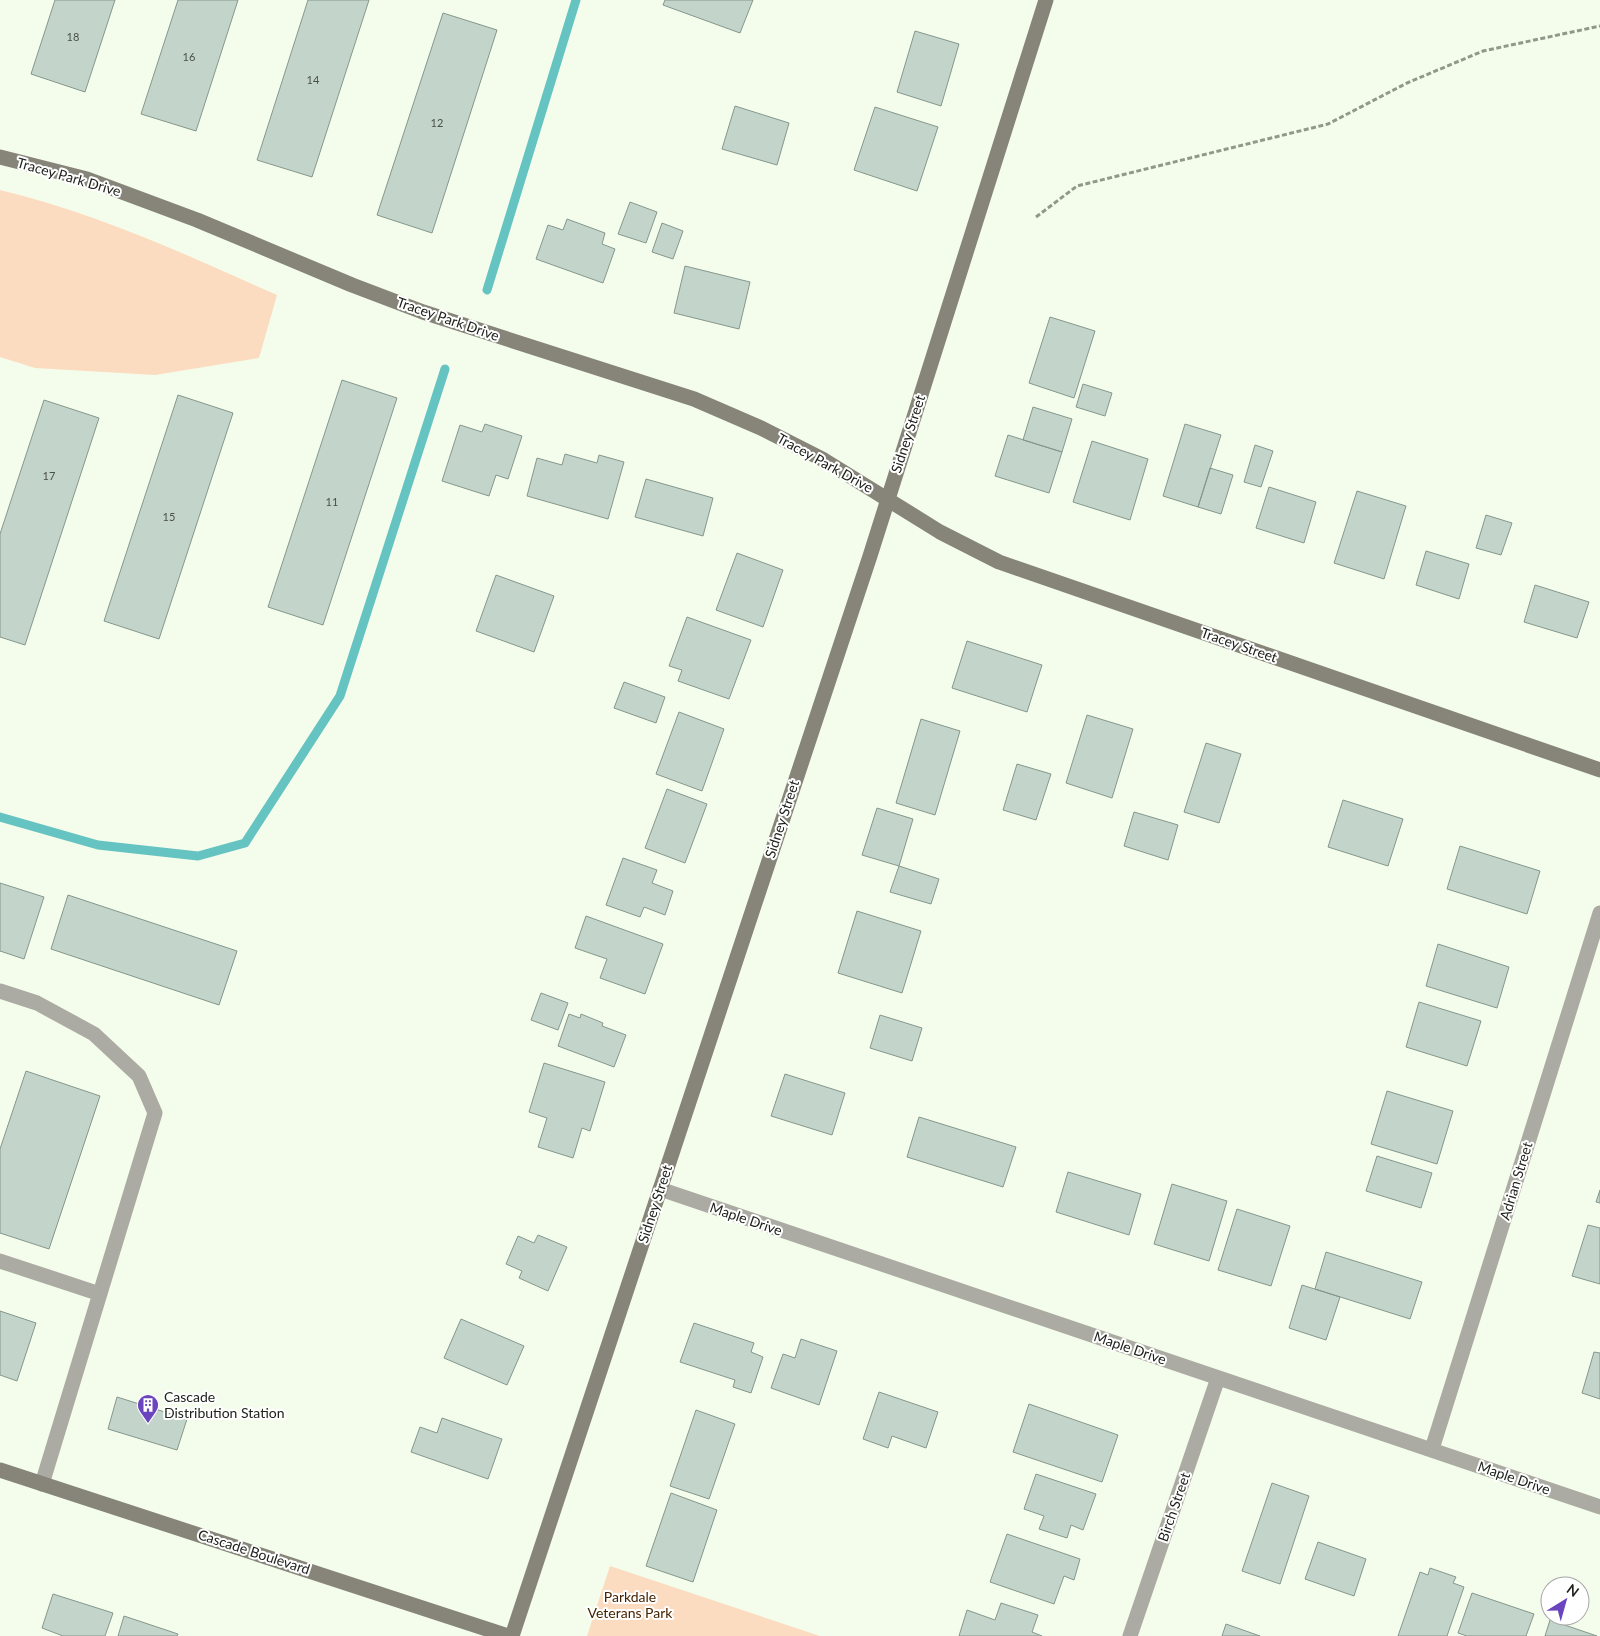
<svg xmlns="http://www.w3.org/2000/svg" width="1600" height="1636" font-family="Lato,sans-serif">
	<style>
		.green { fill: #fbdcc1 }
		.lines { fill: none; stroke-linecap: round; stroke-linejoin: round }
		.stream { stroke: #65c3c1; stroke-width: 9 }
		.building { fill: #c3d5cb; stroke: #85978d }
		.path { stroke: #91988b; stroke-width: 3; stroke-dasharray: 5 2.5; stroke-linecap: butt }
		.lane { stroke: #acaba3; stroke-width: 15 }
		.street { stroke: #acaba3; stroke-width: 15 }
		.secondary { stroke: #87857a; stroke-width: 15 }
		.labels { text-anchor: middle; stroke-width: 4; stroke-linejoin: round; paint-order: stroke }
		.number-label { font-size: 11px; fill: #495048 }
		.street-label { font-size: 14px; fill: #20231d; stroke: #fff }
		.poi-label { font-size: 14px; fill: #20231d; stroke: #fff; text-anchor: start }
		.park-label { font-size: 14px; fill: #452300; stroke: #fff }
	</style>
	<rect width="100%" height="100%" fill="#f4fdeb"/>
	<!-- green -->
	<path class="green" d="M0,190C97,213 187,255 277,295L259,358L155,375L35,368L0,357Z
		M610,1566L820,1636H587Z"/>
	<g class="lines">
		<!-- stream -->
		<path class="stream" d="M487,290L576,0
			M0,817L98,845L198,856L245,843L340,696L445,369"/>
	</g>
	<!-- building -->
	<path class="building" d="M55,0H115L85,92L31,74Z
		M178,0H238L196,131L141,114Z
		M308,0H369L312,177L257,160Z
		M665,0H753L740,33L663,5Z
		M443,13L497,30L432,233L377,215Z
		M915,31L959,44L941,106L897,92Z
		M735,106L789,123L777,165L722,149Z
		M875,107L938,127L917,191L854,170Z
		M630,202L657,212L646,243L618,234Z
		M567,219L605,233L602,244L615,249L603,283L536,259L548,225L563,230Z
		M662,223L683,231L673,259L652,252Z
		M685,266L750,282L739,329L674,313Z
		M1050,317L1095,331L1074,398L1029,383Z
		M342,380L397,398L323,625L268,607Z
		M1083,384L1112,393L1105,416L1076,407Z
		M178,395L233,413L159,639L104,621Z
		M44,400L99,418L25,645L0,637V534Z
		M1033,407L1072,419L1062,452L1023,440Z
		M485,424L522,436L508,479L496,475L489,496L442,481L460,425L482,432Z
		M1185,424L1221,435L1198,507L1163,496Z
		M1008,435L1062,452L1049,493L995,476Z
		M1092,441L1148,459L1130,520L1073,502Z
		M1255,445L1273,451L1261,487L1244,482Z
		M565,454L597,463L599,455L624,462L608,519L527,496L537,458L562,465Z
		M1210,468L1233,475L1221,514L1198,507Z
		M646,479L713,498L703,536L635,517Z
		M1269,487L1316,502L1304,543L1256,528Z
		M1357,491L1406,506L1384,579L1334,563Z
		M1486,515L1512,523L1501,555L1476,548Z
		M1426,551L1469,564L1459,599L1416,585Z
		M737,553L783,570L763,627L716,610Z
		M496,575L554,596L534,652L476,631Z
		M1535,585L1589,602L1577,638L1524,622Z
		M687,617L751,640L729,699L678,681L682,670L669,666Z
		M967,641L1042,665L1027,712L952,688Z
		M624,682L665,697L656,723L614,708Z
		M679,712L724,729L702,791L656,774Z
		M1087,715L1133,729L1112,798L1066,783Z
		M921,719L960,731L935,815L896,803Z
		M1206,743L1241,754L1219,823L1184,812Z
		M1017,764L1051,774L1036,820L1003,810Z
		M667,789L707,804L685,863L645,848Z
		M1343,800L1403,819L1388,866L1328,847Z
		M877,808L913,819L899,866L862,855Z
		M1134,812L1178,825L1168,860L1124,846Z
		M1460,846L1540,871L1527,914L1447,889Z
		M623,858L657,870L652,883L673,891L665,915L644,907L640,917L606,905Z
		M899,866L939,879L931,904L890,892Z
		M0,883L44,897L24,959L0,951Z
		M68,895L237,951L219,1005L51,949Z
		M857,911L921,931L902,993L838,973Z
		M586,916L663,944L645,994L600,978L607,959L575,948Z
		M1438,944L1509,967L1497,1008L1426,986Z
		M541,993L568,1003L558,1030L531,1020Z
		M1419,1002L1481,1021L1467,1066L1406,1047Z
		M569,1014L580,1018L581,1014L603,1023L602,1026L626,1035L614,1067L558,1046Z
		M880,1015L922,1028L912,1061L870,1048Z
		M544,1063L605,1082L590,1131L582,1128L573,1158L538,1147L547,1118L529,1112Z
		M26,1071L100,1096L49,1249L0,1233V1149Z
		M785,1074L845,1093L832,1135L771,1116Z
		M1387,1091L1453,1111L1437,1164L1371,1144Z
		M919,1117L1016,1147L1003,1187L907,1157Z
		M1377,1156L1432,1173L1421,1208L1366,1191Z
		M1068,1172L1141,1194L1129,1235L1056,1212Z
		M1172,1184L1227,1201L1209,1261L1154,1244Z
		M1600,1190V1203L1596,1202Z
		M1237,1209L1290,1226L1271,1286L1218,1270Z
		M1588,1225L1600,1228V1284L1572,1276Z
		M538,1235L567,1247L548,1291L519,1278L522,1271L506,1264L518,1236L534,1243Z
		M1326,1252L1422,1282L1410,1319L1315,1289Z
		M1302,1285L1340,1297L1326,1340L1289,1328Z
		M0,1311L36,1323L17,1381L0,1375Z
		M461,1319L524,1346L507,1385L444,1358Z
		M694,1323L754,1343L751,1352L763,1357L751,1393L733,1387L735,1380L680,1362Z
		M801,1339L837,1351L819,1405L771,1388L783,1354L795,1358Z
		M1594,1352L1600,1353V1399L1582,1393Z
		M879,1392L938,1412L926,1448L892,1436L888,1448L863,1439Z
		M117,1397L187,1419L177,1450L108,1429Z
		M1029,1404L1118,1435L1102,1482L1013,1452Z
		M696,1410L735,1424L709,1499L670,1486Z
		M442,1418L502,1439L488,1479L411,1452L420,1427L437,1433Z
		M1036,1474L1096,1494L1083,1530L1071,1525L1067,1538L1039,1529L1044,1516L1024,1509Z
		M1272,1483L1309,1496L1280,1584L1242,1571Z
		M671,1493L717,1510L693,1582L646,1566Z
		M1007,1534L1080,1559L1074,1580L1064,1576L1054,1604L990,1582Z
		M1318,1542L1366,1559L1354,1596L1305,1579Z
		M1430,1568L1456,1577L1453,1583L1464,1587L1447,1636H1398L1420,1572L1428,1575Z
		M1472,1593L1534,1614L1526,1636H1467L1458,1633Z
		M53,1594L113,1613L105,1636H63L42,1628Z
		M1001,1603L1038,1615L1032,1632L1042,1636H959L967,1610L995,1620Z
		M124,1616L178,1634L177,1636H118Z
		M1550,1620L1597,1636H1545Z
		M1226,1624L1260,1636H1222Z"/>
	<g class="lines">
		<!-- path -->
		<path class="path" d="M1036,217L1077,186L1328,124L1407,83L1483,51L1600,26"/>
		<!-- lane -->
		<path class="lane" d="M0,991L37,1003L94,1034L139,1076L155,1113L42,1484
			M0,1261L100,1294"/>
		<!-- street -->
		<path class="street" d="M660,1189L1600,1507
			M1432,1449L1600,913
			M1130,1636L1218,1378"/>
		<!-- secondary -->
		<path class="secondary" d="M0,157L87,179L197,220L352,285L423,312L694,399L761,428L824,460L940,532L999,562L1600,770
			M0,1470L508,1636
			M512,1636L870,556L1046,0"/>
	</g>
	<!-- icons -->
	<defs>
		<g id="building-pin" transform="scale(1.125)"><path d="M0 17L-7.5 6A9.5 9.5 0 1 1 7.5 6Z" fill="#6a45bd" stroke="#fff"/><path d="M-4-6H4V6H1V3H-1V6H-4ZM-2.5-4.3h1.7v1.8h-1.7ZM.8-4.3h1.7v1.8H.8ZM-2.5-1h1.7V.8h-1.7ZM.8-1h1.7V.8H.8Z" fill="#fff"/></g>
	</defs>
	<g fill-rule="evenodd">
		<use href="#building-pin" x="148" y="1405"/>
	</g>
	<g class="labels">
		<!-- number labels -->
		<g class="number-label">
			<text x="73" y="41">18</text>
			<text x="189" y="61">16</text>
			<text x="313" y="84">14</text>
			<text x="437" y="127">12</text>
			<text x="49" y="480">17</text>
			<text x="332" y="506">11</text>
			<text x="169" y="521">15</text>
		</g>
		<!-- street labels -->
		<g class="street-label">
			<text transform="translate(69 177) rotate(16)" y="5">Tracey Park Drive</text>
			<text transform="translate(448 319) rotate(19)" y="5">Tracey Park Drive</text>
			<text transform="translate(908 434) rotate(-72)" y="5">Sidney Street</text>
			<text transform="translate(825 463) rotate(29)" y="5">Tracey Park Drive</text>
			<text transform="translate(1239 645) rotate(19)" y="5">Tracey Street</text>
			<text transform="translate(782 819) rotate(-72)" y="5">Sidney Street</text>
			<text transform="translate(1516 1181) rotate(-73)" y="5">Adrian Street</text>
			<text transform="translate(655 1204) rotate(-72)" y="5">Sidney Street</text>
			<text transform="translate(746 1219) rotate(19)" y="5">Maple Drive</text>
			<text transform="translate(1130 1348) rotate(19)" y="5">Maple Drive</text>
			<text transform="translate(1514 1478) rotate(19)" y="5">Maple Drive</text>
			<text transform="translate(1174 1507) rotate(-71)" y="5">Birch Street</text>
			<text transform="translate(254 1552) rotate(18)" y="5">Cascade Boulevard</text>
		</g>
		<!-- poi labels -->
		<g class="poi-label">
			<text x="164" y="1402">Cascade<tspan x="164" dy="16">Distribution Station</tspan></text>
		</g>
		<!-- park labels -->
		<g class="park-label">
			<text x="630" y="1602">Parkdale<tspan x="630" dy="16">Veterans Park</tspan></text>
		</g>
	</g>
	<!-- north arrow -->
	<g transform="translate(1565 1601) rotate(37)"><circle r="24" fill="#ffffff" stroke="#a6a7a5"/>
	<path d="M0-4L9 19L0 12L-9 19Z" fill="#6a45bd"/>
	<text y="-8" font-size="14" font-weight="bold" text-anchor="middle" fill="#20231d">N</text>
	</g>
</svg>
